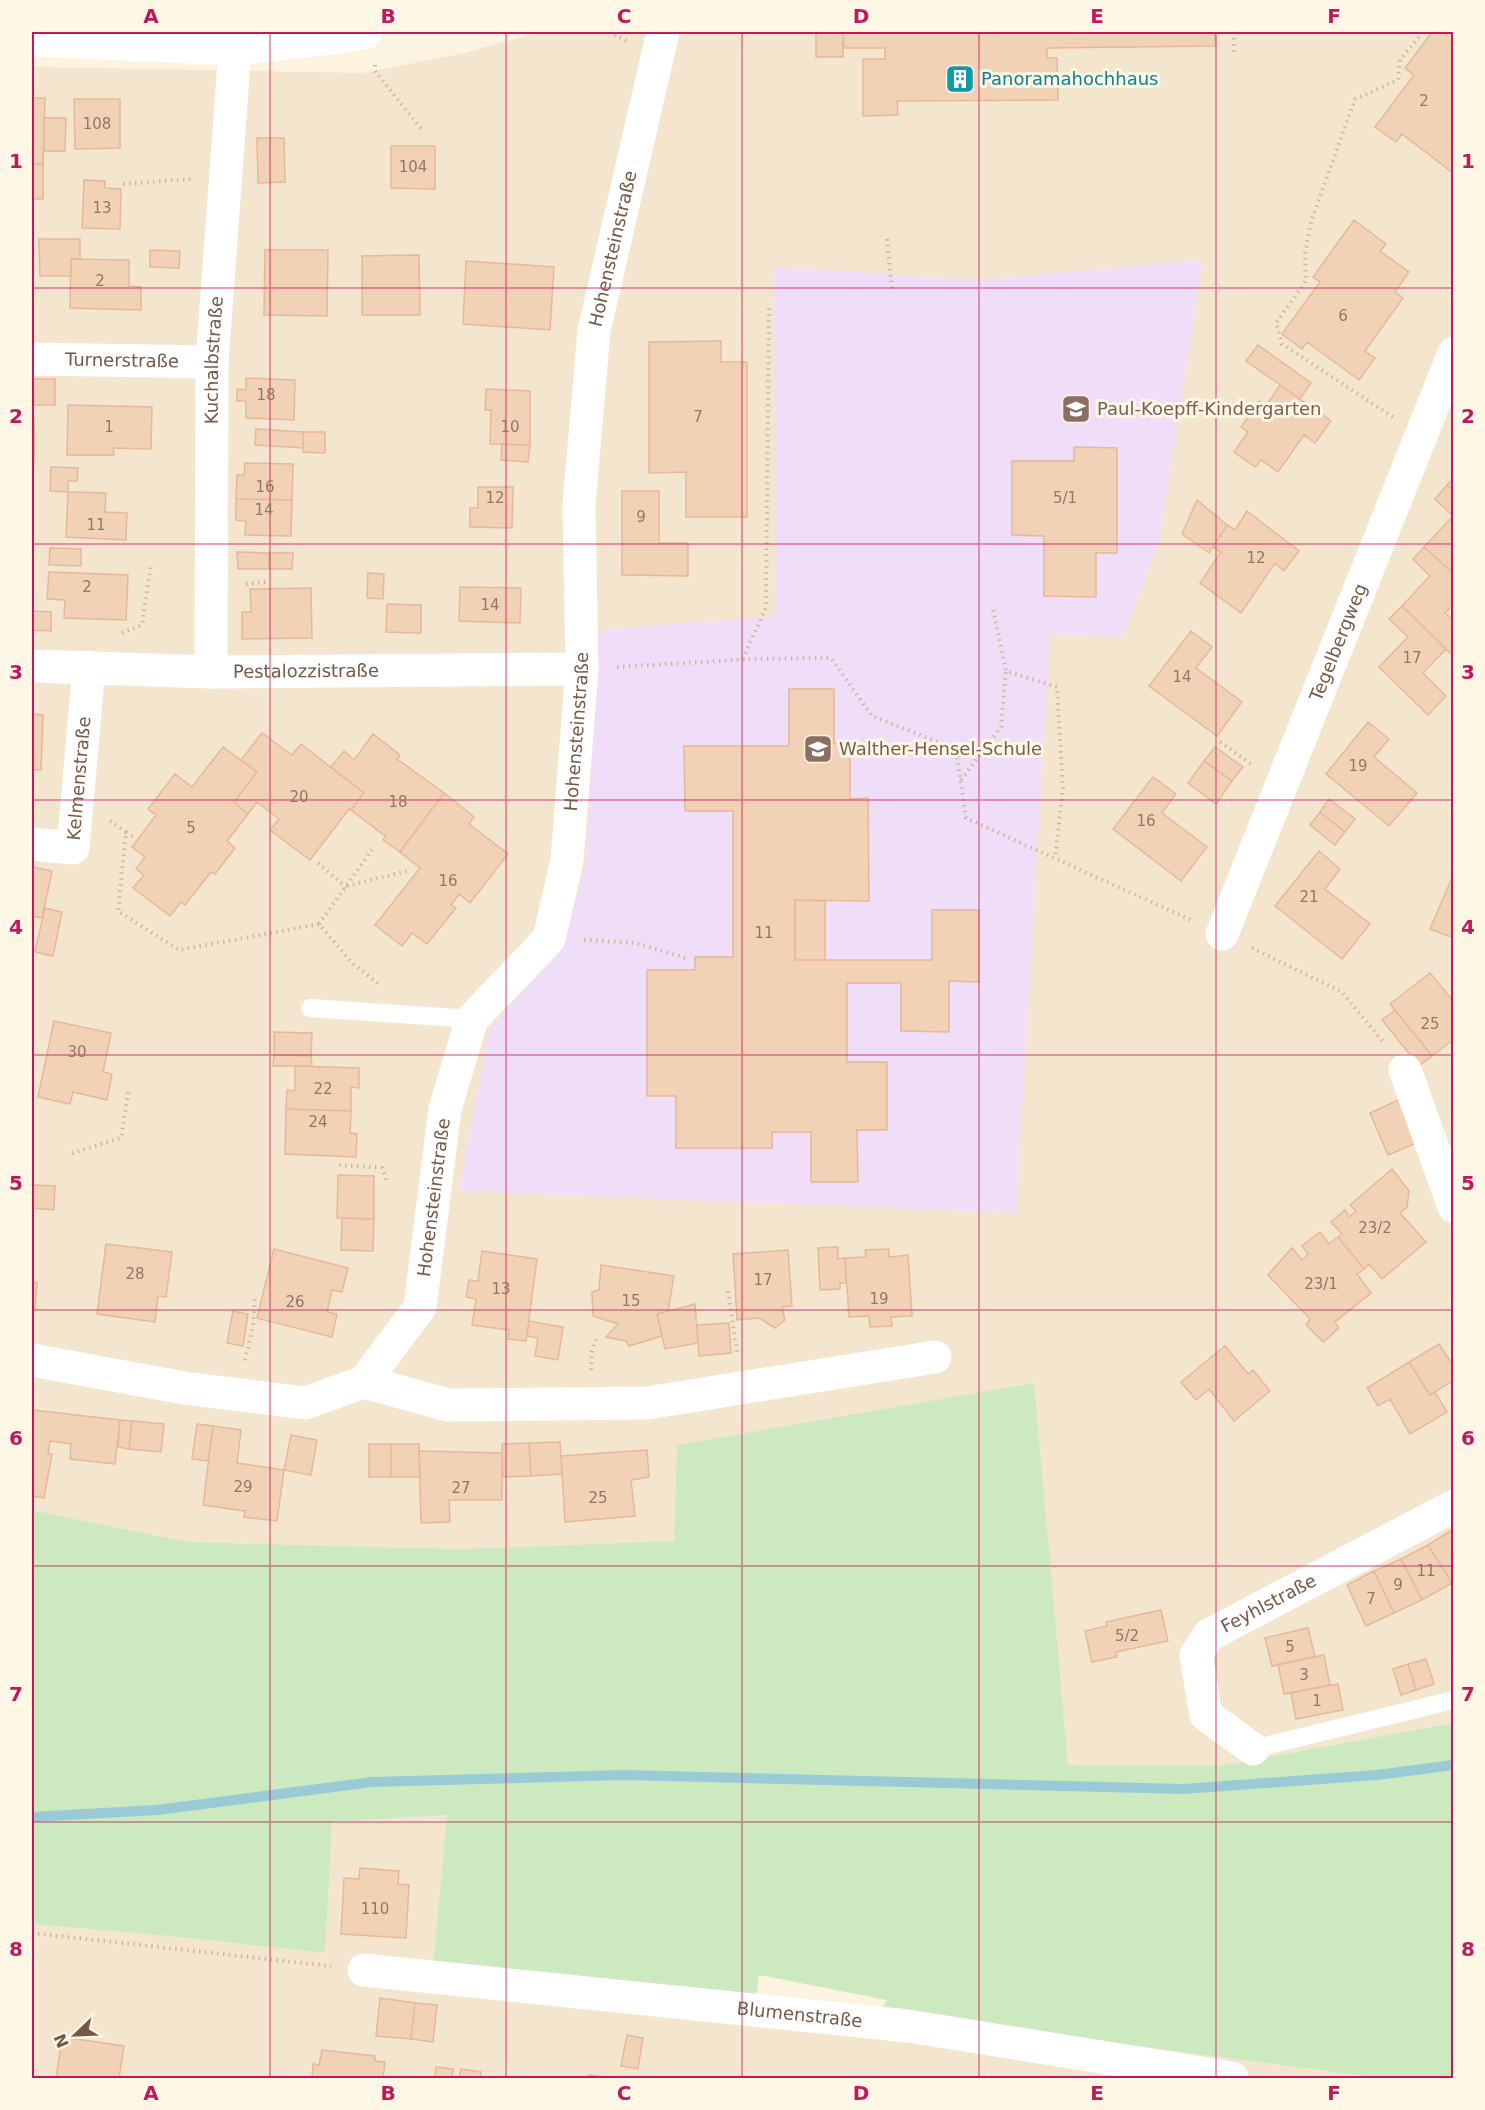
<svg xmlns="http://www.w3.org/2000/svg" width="1485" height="2110" font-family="'DejaVu Sans',sans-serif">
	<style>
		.residential { fill: #f4e5ce }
		.education { fill: #f0ddf8 }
		.green { fill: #cde9bf }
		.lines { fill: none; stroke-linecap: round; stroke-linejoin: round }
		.stream { stroke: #9bcad7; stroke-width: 10 }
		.building { fill: #f2d2b7; stroke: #e5b997; stroke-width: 1.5 }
		.path { stroke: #d6b59b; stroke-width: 4; stroke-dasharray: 1.5 4.5; stroke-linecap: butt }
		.lane { stroke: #fff; stroke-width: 18 }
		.street { stroke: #fff; stroke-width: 33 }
		.secondary { stroke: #fff; stroke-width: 33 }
		.grid { fill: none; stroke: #c2185b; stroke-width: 1.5; stroke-opacity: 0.55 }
		.labels { text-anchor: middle; stroke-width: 6; stroke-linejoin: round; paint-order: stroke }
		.number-label { font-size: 15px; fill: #937763 }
		.culture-label { font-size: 18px; fill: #0d838f; stroke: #fff7e6; text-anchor: start }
		.street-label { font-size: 18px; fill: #735947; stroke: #fff7e6 }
		.education-label { font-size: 18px; fill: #785e54; stroke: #fff7e6; text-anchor: start }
		.neatline { fill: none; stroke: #c2185b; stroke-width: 2 }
		.grid-label { font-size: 20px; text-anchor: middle; font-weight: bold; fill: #c2185b }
	</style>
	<rect width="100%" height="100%" fill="#fcf3e0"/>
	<!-- residential -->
	<path class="residential" d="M539,32H1453V1723L1220,1766L1068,1765L1033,1383L675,1541L460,1549L187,1542L32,1510V67L363,73L465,53Z
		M448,1815L433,1966L880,2012L1379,2078H32V1924L180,1937L324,1953L332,1822Z"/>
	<!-- education -->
	<path class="education" d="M1203,260L1160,538L1123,638L1050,634L1016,1213L459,1191L489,1030L562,948L586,864L599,630L776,616L774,267L977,280Z"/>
	<!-- green -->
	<path class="green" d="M1034,1383L1068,1765L1220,1766L1453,1723V2078H1379L880,2012L887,2000L759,1975L756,2001L433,1966L447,1815L332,1822L325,1953L180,1937L32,1924V1510L187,1542L460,1549L674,1541L677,1445Z"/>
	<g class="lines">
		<!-- stream -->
		<path class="stream" d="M32,1817L157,1810L372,1782L624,1775L1183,1789L1377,1775L1454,1765"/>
	</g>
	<!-- building -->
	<path class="building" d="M816,32H843V57H816Z
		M843,32H1215V46L1047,48V58H1057L1058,100L897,101L898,115L863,116V59H885V48H844Z
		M1432,32H1454L1453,173L1402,134L1396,142L1375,127L1414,75L1405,68Z
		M32,98H45L43,164H32Z
		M74,99H120V148L75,149Z
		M44,118H66L65,151H44Z
		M257,138H284L285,182L258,183Z
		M391,146H435V189L391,188Z
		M32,164H43V199H32Z
		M84,180L105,181V188L121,189L120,229L82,228Z
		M1354,220L1386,244L1380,251L1409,272L1395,292L1403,298L1365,351L1375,358L1359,380L1307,342L1302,349L1282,334L1320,282L1313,277Z
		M39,239H80V259H71V276H40Z
		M150,250L180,251L179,268L150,267Z
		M265,250H328L327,316L264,315Z
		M419,255L420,315H362V256Z
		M71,259L129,260V286L141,287V310L70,308Z
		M466,261L554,267L550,330L463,324Z
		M721,341V362H747V517H686V472L649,473V342Z
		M1258,345L1311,383L1300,399L1246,361Z
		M246,378L295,380L294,420L246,418V401H237V389L246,390Z
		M33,379H55V405H34Z
		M1280,385L1331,421L1315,443L1304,435L1278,472L1261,460L1255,467L1234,452L1248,432L1241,427L1259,401L1266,406Z
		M486,389L530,391V445L490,444L491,410H485Z
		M68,405L152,407L151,449L113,448L114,455H67Z
		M32,418H34V462H32Z
		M256,429L303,432V448L255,445Z
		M303,432H325V453L303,452Z
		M502,444L530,445L528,462L501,460Z
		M1074,447L1117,448V553H1096V597L1044,596V536L1012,535V461H1074Z
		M245,463L293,464L292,500L236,499L237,475H244Z
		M51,467L78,468L77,481H68V492L50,491Z
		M1454,478V491L1447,485Z
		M1447,485L1454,491V574L1424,547L1453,516L1435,499Z
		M478,487H513L512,528L470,527V508H478Z
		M622,491H659V543H688V576L622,575Z
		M68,492L106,493L105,512L127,513L126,540L66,537Z
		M236,499L292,500L291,536L245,535L246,521L236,520Z
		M1197,500L1227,525L1209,553L1182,534Z
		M1247,511L1299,551L1284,571L1275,563L1241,613L1200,583L1221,552L1213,547L1227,525L1235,530Z
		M1424,547L1454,574V604L1445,613L1454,621L1452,655L1402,606L1430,576L1413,559Z
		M50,548L81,549V566L49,565Z
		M237,552L269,553V569H238Z
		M269,553H293L292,569H269Z
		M49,572L128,575L126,620L64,618L65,600L47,599Z
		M368,573L384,574L383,599L367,598Z
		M460,587L521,588L520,623L459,621Z
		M311,588L312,638L242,639V612H251L250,589Z
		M387,604L421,605V633L386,632Z
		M1402,606L1446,649L1423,673L1446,696L1428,715L1379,667L1408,637L1389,619Z
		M32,611L51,612V631L32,630Z
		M1191,631L1212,647L1196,668L1242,702L1217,736L1149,686Z
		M789,689H834V743H850V799L868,798L869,901L795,900V960H932V910H979V982L949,981V1032L901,1031V983H847V1062H887V1130H857L858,1182H811V1132H772V1148H676V1096H647V970H695V957H733V811H685L684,746H789Z
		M32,714L43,715L41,770H32Z
		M1368,722L1389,739L1374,757L1417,793L1389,826L1326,774Z
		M262,733L292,755L301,744L364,793L351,810L349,809L310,860L270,830L279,819L257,802L248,814L234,802L257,772L241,760Z
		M373,734L400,755L397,759L444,793L400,852L383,840L385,836L351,810L364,793L331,767L344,751L354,760Z
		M223,747L257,772L234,802L248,814L227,841L235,848L215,874L211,872L185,905L181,902L170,916L133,888L144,875L136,869L145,857L132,847L156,815L148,809L175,774L192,787Z
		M1215,747L1243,767L1232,781L1204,761Z
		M1204,761L1232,781L1216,804L1188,783Z
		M1153,777L1176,794L1162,813L1207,847L1181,881L1113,829Z
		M444,793L474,817L469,824L508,854L470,903L459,894L451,905L456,908L427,944L412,933L402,946L375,925L420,868L400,852Z
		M1329,799L1355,819L1345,832L1320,812Z
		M1320,812L1345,832L1335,845L1310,825Z
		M1319,851L1340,869L1325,889L1370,924L1342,959L1275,906Z
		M32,867L52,871L42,918L32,916Z
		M1454,873V938L1430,929Z
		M795,900L825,901V960H795Z
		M45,908L62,912L53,956L35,952Z
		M1430,973L1454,1002V1039L1432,1056L1390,1004Z
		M1395,1010L1432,1056L1419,1066L1382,1020Z
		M54,1021L111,1033L103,1072L112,1074L107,1100L73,1092L70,1104L38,1097Z
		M274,1032L312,1033L311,1056L274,1055Z
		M274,1055L311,1056L312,1066H273Z
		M295,1066L359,1068V1088L351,1087V1111L286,1109L287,1090L295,1091Z
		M1403,1098L1421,1141L1388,1155L1370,1113Z
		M286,1109L351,1111L350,1133L357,1134L356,1157L285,1154Z
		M1392,1169L1409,1191L1407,1207L1400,1213L1426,1242L1382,1279L1369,1264L1364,1269L1338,1237L1342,1234L1331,1222L1345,1210L1349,1217L1356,1211L1350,1205Z
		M338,1175L374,1176V1219L337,1218Z
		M32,1185L55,1186L54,1210L32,1208Z
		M342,1218L374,1219L373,1251L341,1250Z
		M1320,1232L1329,1244L1338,1237L1364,1269L1357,1274L1371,1293L1335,1322L1339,1328L1323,1342L1306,1325L1310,1319L1268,1275L1292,1248L1302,1260L1308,1254L1302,1246Z
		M106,1244L172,1252L166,1297L158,1296L155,1322L97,1314Z
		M838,1247V1259L845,1258L846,1283H840V1289L820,1290L818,1248Z
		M274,1249L348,1268L342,1292L332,1290L327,1312L337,1314L332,1337L257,1318Z
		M889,1249V1257L908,1255L912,1316L891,1317L892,1326L870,1327L869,1316L849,1317L845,1258L866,1257L865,1250Z
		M788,1250L792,1306L782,1307L785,1320L775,1328L759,1318L737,1320L733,1254Z
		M482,1251L537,1259L526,1341L508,1339L509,1330L472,1325L476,1299L466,1297L469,1280L478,1281Z
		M601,1265L674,1276L668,1311L657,1314L662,1336L629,1346L626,1341L606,1337L618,1324L593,1316L592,1292L599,1290Z
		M32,1281L37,1283L35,1309L32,1310Z
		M695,1304L698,1343L665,1349L657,1314Z
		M233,1311L248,1314L243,1346L227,1343Z
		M529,1321L563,1327L558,1360L535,1356L538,1338L527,1336Z
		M729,1323L731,1353L699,1356L697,1325Z
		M1439,1344L1454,1367V1380L1430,1395L1409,1362Z
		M1225,1346L1248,1374L1253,1370L1270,1391L1234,1421L1209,1389L1196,1400L1181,1382Z
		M1409,1362L1430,1395L1435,1392L1447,1412L1410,1434L1390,1399L1378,1406L1367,1388Z
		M32,1410L120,1420L115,1464L70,1459L71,1444L50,1441L48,1454H52L44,1498L32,1496Z
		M120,1420L132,1421L129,1449L118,1447Z
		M132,1421L164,1424L161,1452L129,1449Z
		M197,1424L213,1426L208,1461L192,1459Z
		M213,1426L241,1430L237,1463L284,1470L277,1521L244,1517L245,1511L203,1505Z
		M291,1435L317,1440L311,1475L284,1470Z
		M560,1442L562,1474L531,1476L529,1443Z
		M529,1443L531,1476L503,1477L502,1444Z
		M369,1444H391V1477H369Z
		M391,1444H419L420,1477H391Z
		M647,1450L649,1477L631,1480L635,1516L565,1522L561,1456Z
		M419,1451L502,1453V1500H449L450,1522L421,1523Z
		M1452,1530L1454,1532L1452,1583L1428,1545Z
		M1428,1545L1452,1583L1422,1600L1401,1559Z
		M1401,1559L1422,1600L1394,1613L1374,1571Z
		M1374,1571L1394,1613L1366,1626L1347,1585Z
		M1161,1610L1168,1641L1116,1652L1117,1657L1092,1662L1085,1631L1107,1626L1106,1622Z
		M1308,1628L1315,1657L1272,1666L1265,1638Z
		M1324,1655L1330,1685L1284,1694L1278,1664Z
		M1426,1659L1434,1684L1416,1690L1408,1664Z
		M1408,1664L1416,1690L1401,1695L1393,1669Z
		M1338,1684L1343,1710L1296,1719L1291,1693Z
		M360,1868L399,1871L398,1884L409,1885L406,1938L341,1934L344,1878L359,1879Z
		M380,1998L415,2003L411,2039L376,2036Z
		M415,2003L437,2005L433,2042L411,2039Z
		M627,2035L643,2038L638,2069L621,2066Z
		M62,2037L124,2046L119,2078H56Z
		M322,2050L375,2056V2061L385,2062L383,2078H312L313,2064L319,2065Z
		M436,2067L453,2069L452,2078H435Z
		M461,2069L481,2072L480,2078H459Z
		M589,2075L615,2078H588Z"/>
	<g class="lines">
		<!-- path -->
		<path class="path" d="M609,32L627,41
			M1234,32V54
			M375,65V71L422,130
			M123,184L191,179
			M887,239L892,290
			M1393,417L1282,344L1276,323L1306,281L1305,254L1311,222L1355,99L1398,80L1400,60L1423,32
			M246,584L266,582
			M993,610L1006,671L1057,687L1063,789L1055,858
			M122,633L142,625L151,564
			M743,659L766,607L769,308
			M617,667L753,659L831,658L872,716L956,749L966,818L1191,920
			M1220,742L1251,764
			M961,780L1001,727L1006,671
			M110,821L126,832L118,911L179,950L319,924L352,963L380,985
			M126,832L134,837
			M318,863L346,887
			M347,886L407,871
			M319,924L374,847
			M584,940L636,943L686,958
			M1252,948L1342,992L1384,1043
			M72,1153L121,1138L129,1089
			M339,1165L382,1168L387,1183
			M728,1291L737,1353
			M245,1360L253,1326L255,1296
			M591,1370L592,1352L597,1335
			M32,1933L331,1966"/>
		<!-- lane -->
		<path class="lane" d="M310,1008L472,1019
			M1253,1749L1454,1700"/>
		<!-- street -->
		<g class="street">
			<path id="s1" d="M32,359L212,362"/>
			<path id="s2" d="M32,666L211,672L582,669"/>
			<path id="s3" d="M211,672L212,362L235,49"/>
			<path id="s4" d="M32,844L73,848L89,667"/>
			<path id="s5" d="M1222,934L1454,353"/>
			<path d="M1405,1070L1454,1207"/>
			<path d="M32,1360L184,1388L305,1403L364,1382L448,1405L647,1403L935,1357"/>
			<path id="s6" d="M364,1382L420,1307L445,1109L472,1019L549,939L567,860L582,669L579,505L594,331L663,32"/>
			<path id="s7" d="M1253,1749L1206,1715L1196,1655L1209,1635L1454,1506"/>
			<path id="s8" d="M364,1970L908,2026L1232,2078"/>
		</g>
		<!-- secondary -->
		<path class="secondary" d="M32,40L235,49L340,37L366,32"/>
	</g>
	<!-- grid -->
	<path class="grid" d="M270,32V2078M506,32V2078M742,32V2078M979,32V2078M1216,32V2078M32,288H1454M32,544H1454M32,800H1454M32,1055H1454M32,1310H1454M32,1566H1454M32,1822H1454"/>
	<!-- icons -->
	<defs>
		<g id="building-square" transform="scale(1.5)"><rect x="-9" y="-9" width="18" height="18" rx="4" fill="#0f9aa8" stroke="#fff7e6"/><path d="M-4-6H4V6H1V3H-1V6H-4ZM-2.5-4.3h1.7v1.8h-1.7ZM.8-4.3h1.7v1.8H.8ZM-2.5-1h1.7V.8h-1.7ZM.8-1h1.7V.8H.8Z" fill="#fff"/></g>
		<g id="school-square" transform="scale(1.5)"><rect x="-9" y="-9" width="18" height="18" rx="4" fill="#8d6e63" stroke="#fff7e6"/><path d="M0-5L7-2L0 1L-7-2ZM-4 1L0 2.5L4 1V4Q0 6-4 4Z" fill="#fff"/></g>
	</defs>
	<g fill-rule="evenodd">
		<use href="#building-square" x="960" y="79"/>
		<use href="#school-square" x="1076" y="409"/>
		<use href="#school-square" x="818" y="749"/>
	</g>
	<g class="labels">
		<!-- number labels -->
		<g class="number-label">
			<text x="1424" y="106">2</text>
			<text x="97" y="129">108</text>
			<text x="413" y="172">104</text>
			<text x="102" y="213">13</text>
			<text x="100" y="286">2</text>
			<text x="1343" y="321">6</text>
			<text x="266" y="400">18</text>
			<text x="698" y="422">7</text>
			<text x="109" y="432">1</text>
			<text x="510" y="432">10</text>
			<text x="265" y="492">16</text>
			<text x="495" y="503">12</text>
			<text x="1065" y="503">5/1</text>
			<text x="264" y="515">14</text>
			<text x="641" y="522">9</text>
			<text x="96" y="530">11</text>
			<text x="1256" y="563">12</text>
			<text x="87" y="592">2</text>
			<text x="490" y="610">14</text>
			<text x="1412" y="663">17</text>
			<text x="1182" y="682">14</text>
			<text x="1358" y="771">19</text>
			<text x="299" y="802">20</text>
			<text x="398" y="807">18</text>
			<text x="1146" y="826">16</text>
			<text x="191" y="833">5</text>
			<text x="448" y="886">16</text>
			<text x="1309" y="902">21</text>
			<text x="764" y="938">11</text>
			<text x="1430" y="1029">25</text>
			<text x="77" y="1057">30</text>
			<text x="323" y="1094">22</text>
			<text x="318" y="1127">24</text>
			<text x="1375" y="1233">23/2</text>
			<text x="135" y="1279">28</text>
			<text x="763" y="1285">17</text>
			<text x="1321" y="1289">23/1</text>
			<text x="501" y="1294">13</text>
			<text x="879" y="1304">19</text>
			<text x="631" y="1306">15</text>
			<text x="295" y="1307">26</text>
			<text x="243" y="1492">29</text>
			<text x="461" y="1493">27</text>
			<text x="598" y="1503">25</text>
			<text x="1426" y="1576">11</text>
			<text x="1398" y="1590">9</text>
			<text x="1371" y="1604">7</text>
			<text x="1127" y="1641">5/2</text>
			<text x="1290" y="1652">5</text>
			<text x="1304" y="1680">3</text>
			<text x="1317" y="1706">1</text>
			<text x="375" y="1914">110</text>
		</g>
		<!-- culture labels -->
		<g class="culture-label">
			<text x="981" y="85">Panoramahochhaus</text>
		</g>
		<!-- street labels -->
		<g class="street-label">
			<text dy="6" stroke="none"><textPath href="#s6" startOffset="1194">Hohensteinstraße</textPath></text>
			<text dy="6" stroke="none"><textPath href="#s3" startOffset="312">Kuchalbstraße</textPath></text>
			<text dy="6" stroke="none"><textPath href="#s1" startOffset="90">Turnerstraße</textPath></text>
			<text dy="6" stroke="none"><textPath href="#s5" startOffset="314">Tegelbergweg</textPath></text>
			<text dy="6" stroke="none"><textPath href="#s2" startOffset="274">Pestalozzistraße</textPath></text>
			<text dy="6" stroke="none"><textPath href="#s6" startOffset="708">Hohensteinstraße</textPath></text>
			<text dy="6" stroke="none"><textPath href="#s4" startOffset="111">Kelmenstraße</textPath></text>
			<text dy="6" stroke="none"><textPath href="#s6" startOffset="204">Hohensteinstraße</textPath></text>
			<text dy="6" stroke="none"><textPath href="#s7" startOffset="210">Feyhlstraße</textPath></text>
			<text dy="6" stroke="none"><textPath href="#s8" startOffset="438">Blumenstraße</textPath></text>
		</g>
		<!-- education labels -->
		<g class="education-label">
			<text x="1097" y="415">Paul-Koepff-Kindergarten</text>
			<text x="839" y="755">Walther-Hensel-Schule</text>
		</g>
	</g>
	<!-- border -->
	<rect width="1485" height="2110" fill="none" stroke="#fff7e6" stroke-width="66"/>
	<!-- north arrow -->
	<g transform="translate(75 2035) rotate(247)" stroke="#fff7e6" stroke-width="4.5" paint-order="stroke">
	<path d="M0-4.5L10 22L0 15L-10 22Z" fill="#735947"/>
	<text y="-9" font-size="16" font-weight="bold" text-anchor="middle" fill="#735947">N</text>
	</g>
	<rect x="33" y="33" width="1419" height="2044" class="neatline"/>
	<g class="grid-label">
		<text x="151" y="23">A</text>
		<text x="388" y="23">B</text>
		<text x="624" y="23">C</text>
		<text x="861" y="23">D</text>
		<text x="1097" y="23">E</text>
		<text x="1334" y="23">F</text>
		<text x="16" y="168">1</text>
		<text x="1468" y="168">1</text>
		<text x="16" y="423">2</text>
		<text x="1468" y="423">2</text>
		<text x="16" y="679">3</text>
		<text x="1468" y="679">3</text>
		<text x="16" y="934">4</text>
		<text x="1468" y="934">4</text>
		<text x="16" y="1190">5</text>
		<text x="1468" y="1190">5</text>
		<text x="16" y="1445">6</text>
		<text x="1468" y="1445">6</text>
		<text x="16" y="1701">7</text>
		<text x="1468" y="1701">7</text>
		<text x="16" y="1956">8</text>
		<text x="1468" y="1956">8</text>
		<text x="151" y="2100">A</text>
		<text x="388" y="2100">B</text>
		<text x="624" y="2100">C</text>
		<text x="861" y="2100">D</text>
		<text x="1097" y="2100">E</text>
		<text x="1334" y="2100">F</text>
	</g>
</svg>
